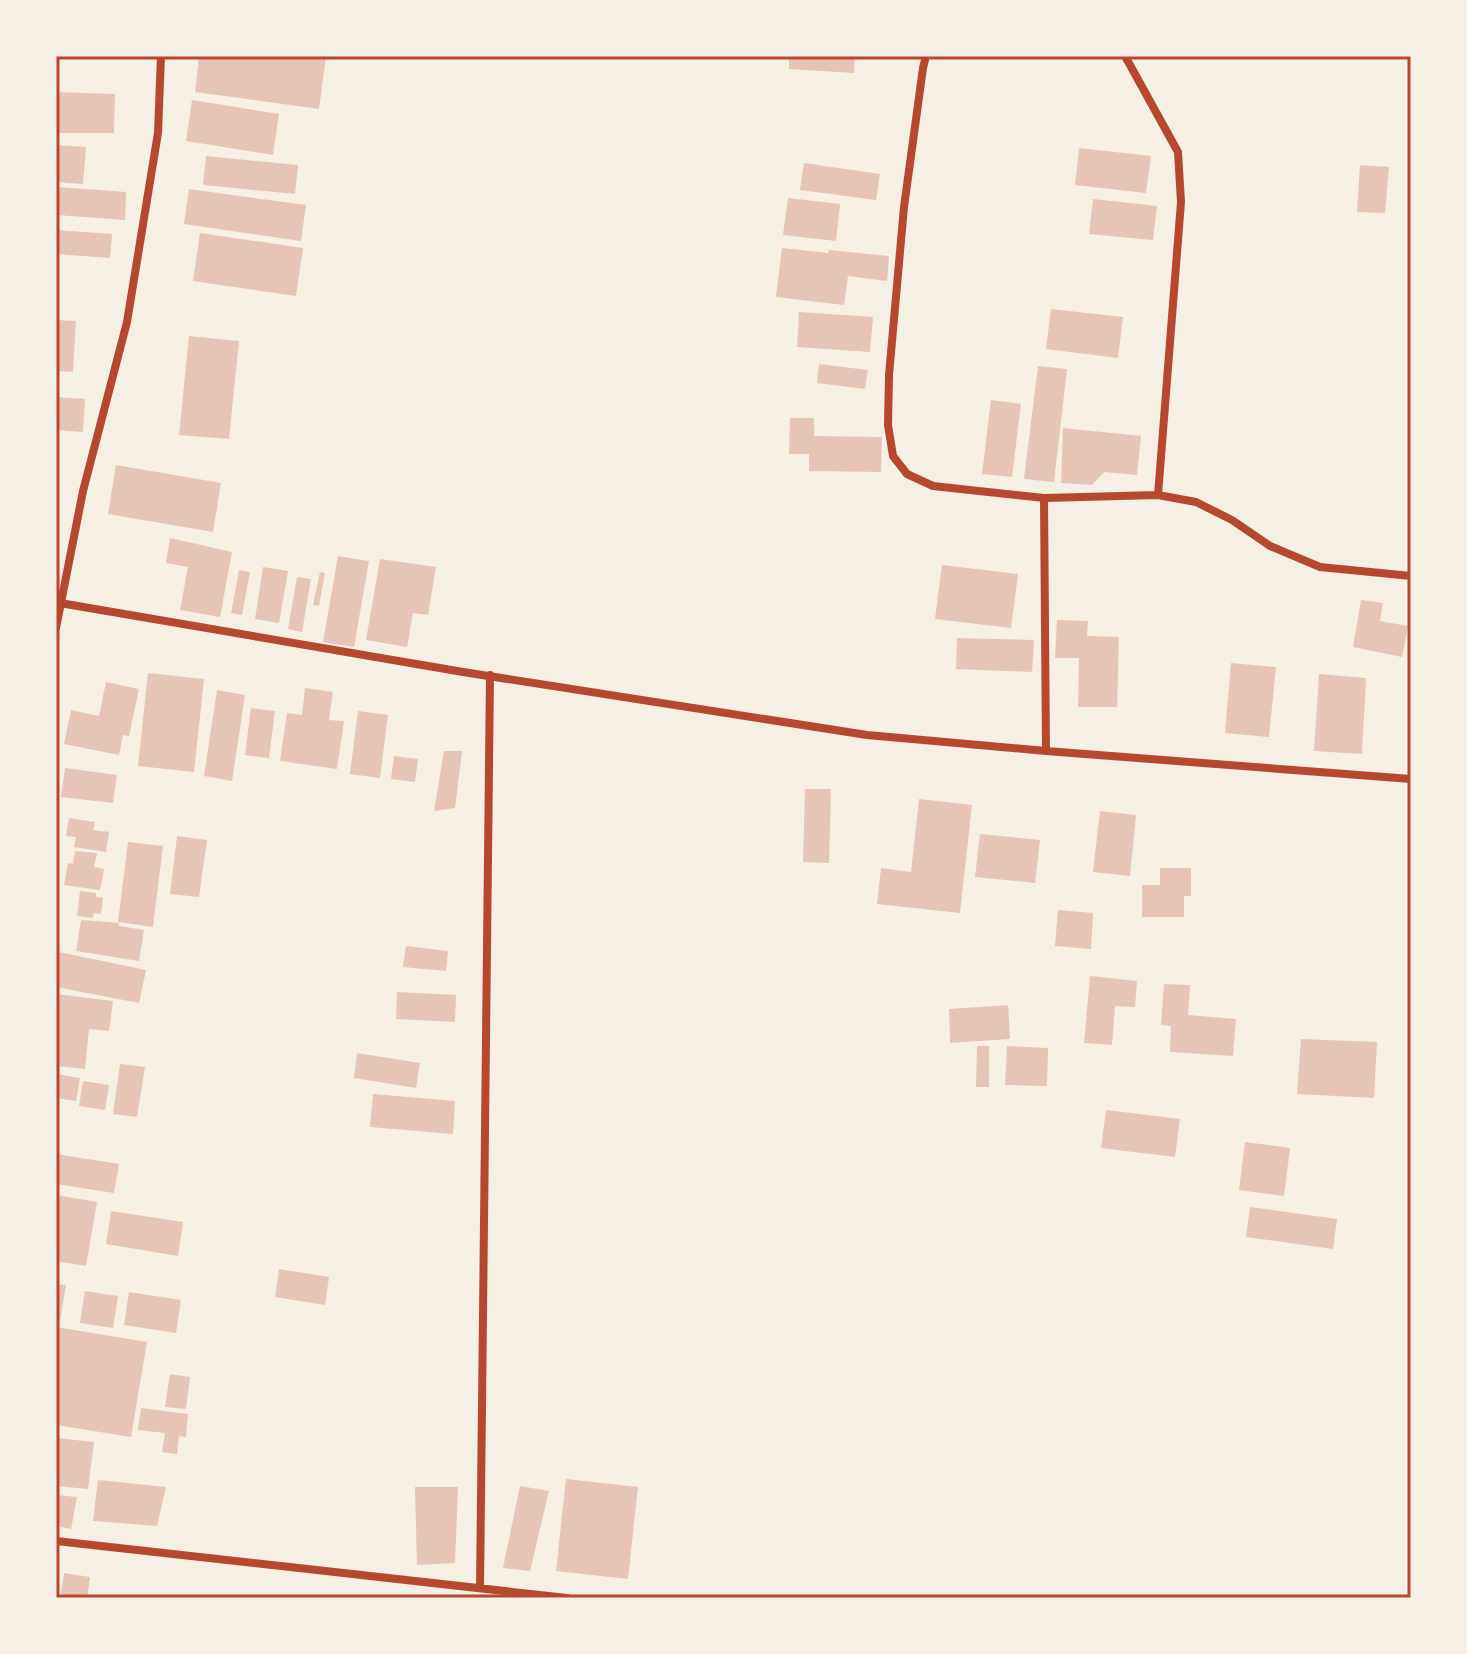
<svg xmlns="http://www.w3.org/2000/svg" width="1467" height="1654" font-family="'Open Sans',sans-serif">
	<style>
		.building { fill: #e6c5b7 }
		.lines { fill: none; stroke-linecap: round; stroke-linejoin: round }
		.minor { stroke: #b5482f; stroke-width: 8 }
		.neatline { fill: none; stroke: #b5482f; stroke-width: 3 }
	</style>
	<rect width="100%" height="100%" fill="#f6efe4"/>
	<!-- building -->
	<path class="building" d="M199,56H326L319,109L195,92Z
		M789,56H855L854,73L789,69Z
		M56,92L115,94L114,133H56Z
		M192,100L279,114L273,155L186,141Z
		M56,145L86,147L83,184L56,182Z
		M1079,148L1151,156L1146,193L1075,185Z
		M206,156L298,165L295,194L203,185Z
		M804,163L880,174L876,200L800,190Z
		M1360,165L1389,167L1385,213L1357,212Z
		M58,187L126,192L125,220L56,215Z
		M189,189L306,205L301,241L184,224Z
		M788,198L840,204L836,241L783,235Z
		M1093,199L1157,206L1153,240L1089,234Z
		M56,230L112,234L110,258L56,254Z
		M200,233L303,248L296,296L193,281Z
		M782,248L828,253L829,250L889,256L887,281L848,276L844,305L776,297Z
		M1051,309L1123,317L1118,358L1046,349Z
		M799,312L873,317L870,352L797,347Z
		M56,320L76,321L73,372L56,371Z
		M189,336L239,341L229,439L179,435Z
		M819,364L868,370L865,389L817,383Z
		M1038,366L1067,369L1054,482L1024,479Z
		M56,397L85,399L83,432L56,430Z
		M991,400L1021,404L1012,477L982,474Z
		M790,418H814V436L882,437L881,472L809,471V454H789Z
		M1063,428L1141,436L1137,475L1104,472L1092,485L1061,483Z
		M116,465L221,483L213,532L108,514Z
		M170,538L232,552L220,617L180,610L188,567L166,563Z
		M338,556L369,561L354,647L323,642Z
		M380,559L436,567L428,615L413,613L407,647L366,640Z
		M942,565L1018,574L1011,628L935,619Z
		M263,567L288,571L279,623L255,619Z
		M239,570L250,572L242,615L231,613Z
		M320,572L325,573L319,606L313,605Z
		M297,577L311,579L302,632L288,629Z
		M1361,600L1383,603L1380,621L1408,626L1402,657L1353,647Z
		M1057,620L1088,621L1087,636L1119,637L1117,707H1078L1079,658H1055Z
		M957,638L1034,640L1032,672L956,669Z
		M1231,663L1276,667L1269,737L1225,733Z
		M148,673L204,679L194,772L138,766Z
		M1319,674L1366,678L1362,754L1314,751Z
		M106,682L139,689L129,736L123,735L119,755L64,744L71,710L99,716Z
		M305,688L333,692L329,720L344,721L337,769L280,761L287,713L302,715Z
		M217,690L245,695L232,781L204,776Z
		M251,708L275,711L269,758L245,755Z
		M358,711L388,715L380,778L350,774Z
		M444,751H462L455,808L434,811Z
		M394,756L418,759L415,782L391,779Z
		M65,768L117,775L113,803L61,797Z
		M805,789H831L829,863L803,862Z
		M919,799L972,805L960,913L877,904L881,868L911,872Z
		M1100,811L1136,815L1130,876L1093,872Z
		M69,818L95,822L93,830L109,832L106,852L74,847L76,837L66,836Z
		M980,834L1040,840L1035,883L975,877Z
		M177,836L207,840L199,897L170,894Z
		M128,842L163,846L153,927L118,922Z
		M75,851L97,853L94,867L104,869L100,890L64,885L68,863L73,864Z
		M1160,868H1191V896H1184V917H1142V885H1160Z
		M80,891L96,893V897L103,898L101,914L94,913L93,918L77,916Z
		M1058,910L1093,913L1091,949L1055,946Z
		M81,920L119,923V926L144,930L139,961L76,951Z
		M406,946L448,951L446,971L403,967Z
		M59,952L146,970L139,1003L56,987Z
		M1090,976L1137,981L1135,1007L1115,1006L1112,1045L1084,1043Z
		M1164,984L1190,985L1188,1015L1236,1019L1233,1056L1170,1052L1171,1026L1161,1025Z
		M397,992L456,995L455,1022L396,1019Z
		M56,994L113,1001L109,1031L89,1029L85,1069L56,1066Z
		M1008,1005L1010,1039L950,1043L949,1009Z
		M1301,1039L1377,1042L1374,1098L1297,1094Z
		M977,1046H989V1087H976Z
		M1007,1046L1048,1048L1047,1086L1005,1085Z
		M357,1053L420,1063L416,1088L354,1078Z
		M120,1064L145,1067L137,1117L113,1114Z
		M56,1074L80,1078L76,1101L56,1098Z
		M83,1081L109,1085L105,1110L79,1106Z
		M373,1094L455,1101L453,1134L370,1127Z
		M1106,1110L1180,1119L1175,1157L1101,1148Z
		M1245,1142L1290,1148L1284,1196L1239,1190Z
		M56,1154L119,1164L114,1193L56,1184Z
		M56,1195L97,1202L86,1266L56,1261Z
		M1250,1207L1337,1219L1333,1249L1246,1237Z
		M111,1211L183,1222L178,1256L106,1244Z
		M279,1269L329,1277L325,1305L275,1297Z
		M56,1284L66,1285L60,1320H56Z
		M85,1291L118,1296L113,1328L80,1323Z
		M129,1292L181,1300L176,1333L124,1325Z
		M56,1327L147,1342L131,1437L56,1425Z
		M170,1374L190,1377L186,1409L165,1407Z
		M141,1408L188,1414L186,1437L179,1436L177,1454L162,1452L165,1433L138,1430Z
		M56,1438L94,1442L88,1489L56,1486Z
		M566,1479L638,1487L628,1579L556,1571Z
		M98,1480L166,1487L157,1526L93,1521Z
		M520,1486L549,1491L530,1571L503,1568Z
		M415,1487H458L455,1563L417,1565Z
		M56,1495L77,1497L71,1529L56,1526Z
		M64,1573L90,1577L87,1598H60Z"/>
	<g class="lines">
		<!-- minor -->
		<path class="minor" d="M926,56L923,68L904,207L889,375L888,425L893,456L907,474L933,486L1044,498L1046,751
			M1125,56L1178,152L1181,202L1158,495
			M1044,498L1158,495L1196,502L1232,520L1270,546L1320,567L1411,576
			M60,603L463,672L867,735L1046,751L1411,779
			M56,628L83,491L127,322L158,133L161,56
			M56,1541L567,1598
			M480,1588L490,675"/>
	</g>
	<!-- border -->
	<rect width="1467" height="1654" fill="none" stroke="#f6efe4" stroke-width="116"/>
	<rect x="58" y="58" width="1351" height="1538" class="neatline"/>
</svg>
